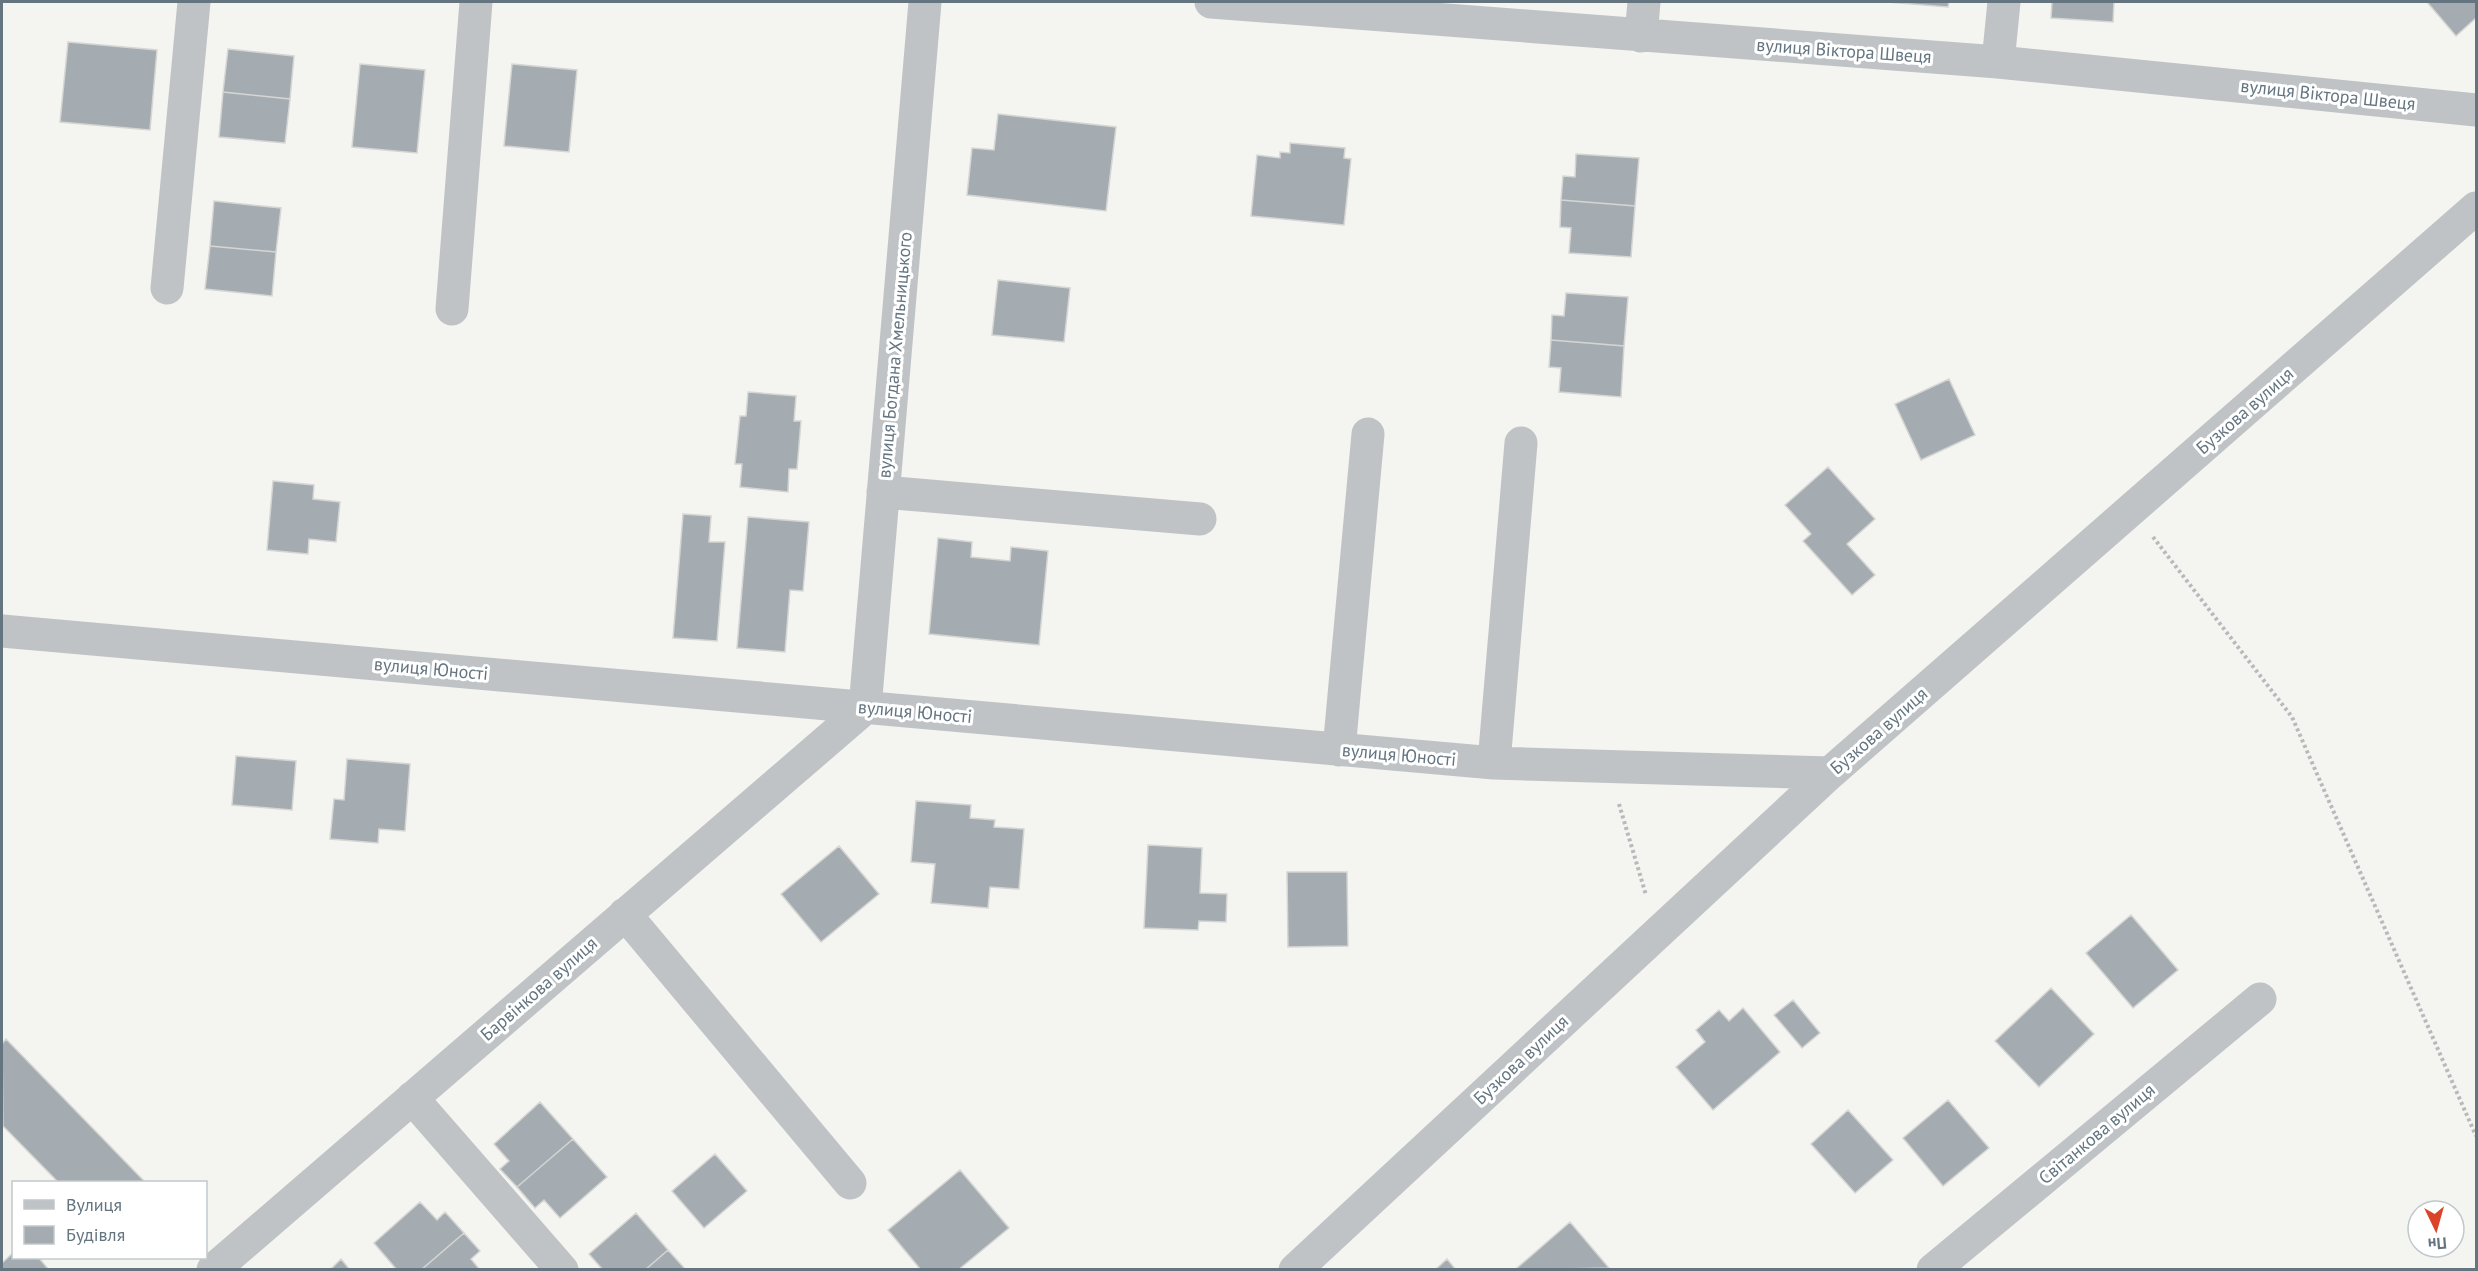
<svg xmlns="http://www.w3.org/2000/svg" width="2478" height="1271" font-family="'PT Sans',sans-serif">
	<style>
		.building { fill: #a4acb1; stroke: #d5d5d3; stroke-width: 1.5 }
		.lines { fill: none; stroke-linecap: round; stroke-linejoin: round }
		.path { stroke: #b7babc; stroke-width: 4; stroke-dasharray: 3 3; stroke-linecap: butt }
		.minor { stroke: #bfc3c6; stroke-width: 33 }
		.labels { text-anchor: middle; stroke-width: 6; stroke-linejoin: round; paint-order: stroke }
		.street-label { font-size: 18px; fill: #647580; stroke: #fff }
	</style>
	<rect width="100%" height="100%" fill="#f4f4f0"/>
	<!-- building -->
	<path class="building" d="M1887,2H1949L1948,7Z
		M2052,2H2114L2113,22L2051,18Z
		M2427,2H2476V18L2456,36Z
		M68,42L157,50L150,130L60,122Z
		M228,49L294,56L290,99L223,92Z
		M360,64L425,70L417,153L352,147Z
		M512,64L577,70L569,152L504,146Z
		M223,92L290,99L285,143L219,137Z
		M998,114L1116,127L1106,211L967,195L972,148L994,150Z
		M1290,143L1345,148L1344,158L1351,159L1344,225L1251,216L1257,155L1280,158V152L1290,153Z
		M1576,154L1639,158L1635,206L1561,200L1563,176L1575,177Z
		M1561,200L1635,206L1631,257L1569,253L1571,228L1560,227Z
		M214,201L281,208L276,252L210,246Z
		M210,246L276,252L272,296L205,289Z
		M998,280L1070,288L1064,342L992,335Z
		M1566,293L1628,297L1624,346L1551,340L1552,315L1564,316Z
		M1551,340L1624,346L1621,397L1559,392L1561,368L1549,367Z
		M1949,379L1975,435L1921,460L1895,404Z
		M748,392L796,396L794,421H801L797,469H789L788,492L740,487L742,464H735L740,416H746Z
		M1828,467L1875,519L1847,544L1875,575L1852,595L1803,541L1811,534L1785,505Z
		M273,481L314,485L313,499L340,502L336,542L309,539L308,554L267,550Z
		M683,514L711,516L709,542H725L717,641L673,638Z
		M748,517L809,522L803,591L790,590L785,652L737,648Z
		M938,538L972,542L971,557L1010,561L1011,547L1048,551L1039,645L929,634Z
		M236,756L296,761L292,810L232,805Z
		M347,759L410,764L405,831L379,829L378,843L330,839L334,799L344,800Z
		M916,801L971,805L970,818L995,820L994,827L1024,829L1019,889L990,887L988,908L931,903L935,864L911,862Z
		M1148,845L1202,848L1200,893L1227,894L1226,922L1199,921L1198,930L1144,928Z
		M839,846L879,894L821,942L781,894Z
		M1287,872H1347L1348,946L1288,947Z
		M2131,915L2178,970L2133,1008L2086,953Z
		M2051,988L2094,1034L2039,1087L1995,1041Z
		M1793,1000L1820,1033L1802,1048L1774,1015Z
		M1743,1008L1780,1052L1713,1110L1676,1067L1705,1042L1696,1030L1719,1010L1729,1021Z
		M6,1039L145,1182H58L3,1126L2,1044Z
		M1948,1100L1989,1148L1943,1186L1903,1138Z
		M540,1102L573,1139L517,1187L500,1169L509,1161L494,1144Z
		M1848,1110L1893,1160L1855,1193L1811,1144Z
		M573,1139L607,1177L560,1218L544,1200L535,1208L517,1187Z
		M715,1154L747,1191L704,1228L672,1191Z
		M960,1170L1009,1228L958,1270H921L888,1230Z
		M420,1202L437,1220L445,1212L464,1233L421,1270H397L374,1243Z
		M636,1213L668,1250L645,1270H603L589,1254Z
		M1570,1222L1609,1268L1518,1270L1517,1268Z
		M464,1233L480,1251L471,1259L480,1270H421Z
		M668,1250L686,1270H645Z
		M14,1252V1258H39L49,1270H2V1263Z
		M341,1259L350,1270H330Z
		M1447,1259L1456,1270H1435Z"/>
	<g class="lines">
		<!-- path -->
		<path class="path" d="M2153,537L2292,717L2476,1136
			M1619,804L1646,895"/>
		<!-- minor -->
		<path class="minor" d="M1211,2L1998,62L2476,110
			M1641,36L1644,2
			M1998,62L2004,2
			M167,288L194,2
			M452,309L476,2
			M883,492L1200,519
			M2,631L1494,763L1830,773
			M1339,750L1368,434
			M1494,763L1521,443
			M625,914L850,1183
			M412,1098L562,1270
			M213,1270L865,708L925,2
			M1295,1270L1830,773L2476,208
			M1933,1270L2260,999"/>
	</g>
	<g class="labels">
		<!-- street labels -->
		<g class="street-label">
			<text transform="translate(1844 51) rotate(4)" y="6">вулиця Віктора Швеця</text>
			<text transform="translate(2328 95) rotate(6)" y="6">вулиця Віктора Швеця</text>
			<text transform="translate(895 355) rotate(-85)" y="6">вулиця Богдана Хмельницького</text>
			<text transform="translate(2245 411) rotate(-41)" y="6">Бузкова вулиця</text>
			<text transform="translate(431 669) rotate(5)" y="6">вулиця Юності</text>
			<text transform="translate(915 712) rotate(5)" y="6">вулиця Юності</text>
			<text transform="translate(1879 731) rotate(-41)" y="6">Бузкова вулиця</text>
			<text transform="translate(1399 755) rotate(5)" y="6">вулиця Юності</text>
			<text transform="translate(539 989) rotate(-41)" y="6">Барвінкова вулиця</text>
			<text transform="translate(1521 1060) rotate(-43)" y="6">Бузкова вулиця</text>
			<text transform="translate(2097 1134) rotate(-40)" y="6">Світанкова вулиця</text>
		</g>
	</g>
	<!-- border -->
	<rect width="2478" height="1271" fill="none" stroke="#647580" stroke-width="6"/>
	<!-- legend -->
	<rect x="12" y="1181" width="195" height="78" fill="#ffffff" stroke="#c1c8cc" stroke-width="1.5"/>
	<rect x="24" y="1200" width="30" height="9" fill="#bfc3c6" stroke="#c1c8cc" stroke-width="1.5"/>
	<text x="66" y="1211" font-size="18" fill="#647580">Вулиця</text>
	<rect x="24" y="1226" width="30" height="18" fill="#a4acb1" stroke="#c1c8cc" stroke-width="1.5"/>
	<text x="66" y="1241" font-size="18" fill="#647580">Будівля</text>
	<!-- north arrow -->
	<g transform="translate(2436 1229) rotate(175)"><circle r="28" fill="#ffffff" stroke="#c1c8cc" stroke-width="1.5"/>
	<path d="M0-4.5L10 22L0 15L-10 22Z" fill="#db4428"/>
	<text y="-9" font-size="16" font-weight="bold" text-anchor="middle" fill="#647580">Пн</text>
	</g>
</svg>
